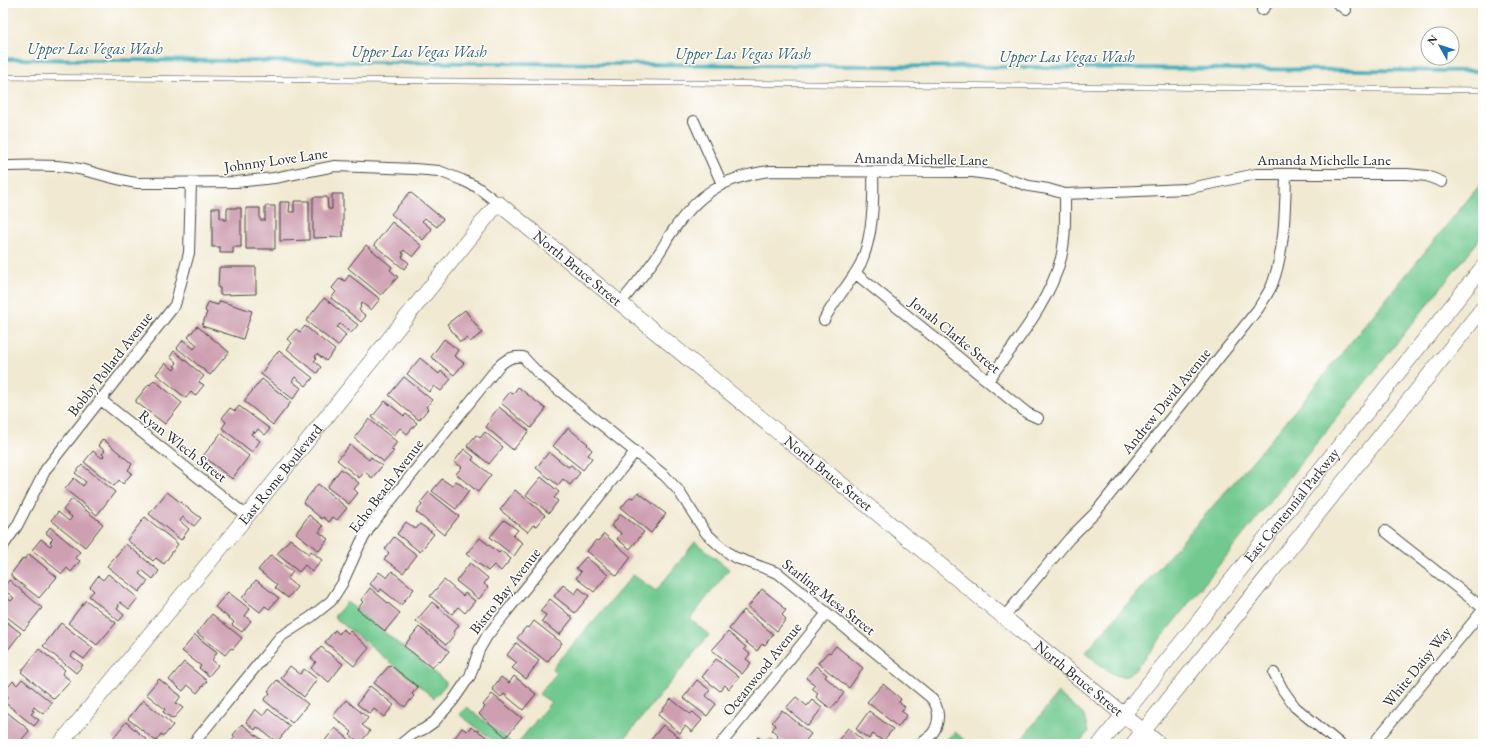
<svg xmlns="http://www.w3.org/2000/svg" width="1486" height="747" font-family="'EB Garamond',serif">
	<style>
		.green { fill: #71c98f; stroke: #4e7a5d }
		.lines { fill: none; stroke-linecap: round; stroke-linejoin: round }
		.stream { stroke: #3cacb8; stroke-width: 4 }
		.building { fill: #ce9eb1 }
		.lane-casing { stroke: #494844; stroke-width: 6 }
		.street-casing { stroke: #494844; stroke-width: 12 }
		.secondary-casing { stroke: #494844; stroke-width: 16 }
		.lane { stroke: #fff; stroke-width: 5 }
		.street { stroke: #fff; stroke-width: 10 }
		.secondary { stroke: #fff; stroke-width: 15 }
		.labels { text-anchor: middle; stroke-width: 3; stroke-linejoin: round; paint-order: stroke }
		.street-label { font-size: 15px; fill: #2b2b2b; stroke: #fff }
		.water-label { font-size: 16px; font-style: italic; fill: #33656a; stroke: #fff }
	</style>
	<rect width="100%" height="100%" fill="#fff"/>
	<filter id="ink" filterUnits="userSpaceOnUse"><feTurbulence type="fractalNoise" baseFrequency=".025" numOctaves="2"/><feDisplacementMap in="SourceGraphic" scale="8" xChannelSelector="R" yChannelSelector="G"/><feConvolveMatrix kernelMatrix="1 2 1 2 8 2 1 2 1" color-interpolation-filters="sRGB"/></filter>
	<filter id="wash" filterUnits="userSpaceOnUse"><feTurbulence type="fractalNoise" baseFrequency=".012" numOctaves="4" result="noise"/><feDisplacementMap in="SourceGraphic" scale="16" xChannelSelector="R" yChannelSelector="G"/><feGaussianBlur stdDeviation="0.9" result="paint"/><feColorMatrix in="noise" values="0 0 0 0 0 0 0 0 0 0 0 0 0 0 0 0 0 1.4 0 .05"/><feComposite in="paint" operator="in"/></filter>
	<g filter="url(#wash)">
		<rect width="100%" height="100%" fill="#f1e9d1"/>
		<!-- green -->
		<path class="green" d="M1483,181V235L1140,664C1137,667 1133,673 1129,675C1115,682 1095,660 1085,652L1269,442Z
			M695,542L729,569L690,619L709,635L620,744H604L602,743L601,744H517L551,702L539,694L557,673L552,669L633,575L656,591Z
			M347,602L447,683L434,698L334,617Z
			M1058,693L1084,715L1088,732L1078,744H1018Z
			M467,707L513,744H498L459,714Z
			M955,732L969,744H941Z"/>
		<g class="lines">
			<!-- stream -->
			<path class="stream" d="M3,59L1483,71"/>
		</g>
		<g id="blocks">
			<!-- building -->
			<path class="building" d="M410,192L443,219L437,227L425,218L422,221L432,229L423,240L391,214Z
				M332,194H343V237L313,238V197H327L328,209H332Z
				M294,201H309V240L280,241V202H290L289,212H294Z
				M265,206H275V249H246V208H260V220H265Z
				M212,208H220V218H224V220H227V208H241V247H233V253H220V247H212Z
				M392,222L422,246L413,257L404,250L402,253L404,254L402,257L409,263L404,269L374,245Z
				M366,245L392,267L390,270L398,277L381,295L348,268Z
				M220,267H256V294L220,295V288H218L219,268H220Z
				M349,275L380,299L371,310L362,303L360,306L361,307L359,310L366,316L361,322L331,298L336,292L332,288L340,278L345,281Z
				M324,298L358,325L351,333L340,324L337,327L346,335L338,346L306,321Z
				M220,301L252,311L243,339L202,326L207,312L205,311L208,302L218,305Z
				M465,310L482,333L470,342L467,338L460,342L447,324Z
				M197,326L229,352L210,375L177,348L183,340L194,349L197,345L188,337Z
				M305,326L335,350L326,361L317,354L315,357L317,358L314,361L321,367L317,373L287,349L292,343L287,339L296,329L300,332Z
				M444,339L458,350L454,356L464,363L454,375L431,357Z
				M174,351L204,376L199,382L204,385L195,396L191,392L186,398L156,374L165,363L174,370L176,367L174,366L177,363L170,357Z
				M279,351L313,378L306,386L295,377L292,381L301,388L293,399L261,374L269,362Z
				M420,358L439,374L441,371L451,379L441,391L434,386L429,392L407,374Z
				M404,377L432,400L426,407L428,409L419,420L389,395Z
				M262,379L291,402L273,425L244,401Z
				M154,380L182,403L165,424L136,402V400L149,384L150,385Z
				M518,387L546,409L531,428L501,403L510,392L513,394Z
				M385,401L404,416L406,414L417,423L407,434L400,428L394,435L372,417Z
				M239,406L270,429L265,435L258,429L255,433L253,431L251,434L260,441L252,452L222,428L226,422L222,418L230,408L235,411Z
				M499,407L529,431L513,450L486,427L491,420L490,418Z
				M369,419L397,442L391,450L394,451L384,462L354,438Z
				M568,428L588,444L587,445L592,450L588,455L592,458L583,470L553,446Z
				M485,432L503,447L489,464L467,446L476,435L480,438Z
				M221,433L249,456L232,479L203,456Z
				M103,439L132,464L128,470L132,473L123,484L119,480L114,486L84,462L93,451L102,458L104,456L102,454L105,451L98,445Z
				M350,445L369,460L371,457L382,466L372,478L365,472L359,478L337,460Z
				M464,449L474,457L472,460L491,475L478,492L456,474L462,467L454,462Z
				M549,452L568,467L571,465L580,473L570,485L563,479L558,485L536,468Z
				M82,465L115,492L97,515L65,489L74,478L83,486L86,482L75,473Z
				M341,469L359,483L354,489L358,493L349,504L327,487Z
				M541,477L559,492L554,498L558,501L549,513L526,495Z
				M442,479L452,486L456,481L469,491L456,509L432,491Z
				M318,484L347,508L337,520L333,517L329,522L323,517L322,519L303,503Z
				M515,490L545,515L536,526L533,525L528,532L500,510Z
				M167,492L201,518L194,526L183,517L180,521L189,529L181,540L149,514Z
				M429,492L459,516L444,535L416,512L422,505L420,503Z
				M638,492L666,514L651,533L621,508L630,497L633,498Z
				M72,499L103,524L85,547L51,520L58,512L69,521L72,517L63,510Z
				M621,514L644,532L630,549L617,539L621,533L611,526Z
				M309,515L323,526L319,532L328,539L319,551L296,533Z
				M145,517L178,544L164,564L156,558L153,561L127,540Z
				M504,520L518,530L513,536L523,543L514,556L490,537Z
				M406,522L416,529L420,524L434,534L420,552L397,534Z
				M50,527L80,552L75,558L80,561L71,572L67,568L62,574L32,550L41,539L50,546L52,544L50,542L53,539L46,533Z
				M604,534L631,557L617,576L587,551L596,540L598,541Z
				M394,537L417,555L403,573L384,559L389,553L385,549Z
				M480,538L499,553L501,551L511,559L501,571L494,565L488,571L466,554Z
				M290,539L309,554L311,551L322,560L312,572L305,565L299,572L277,554Z
				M126,544L159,571L153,579L142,570L139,574L148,581L139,592L107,566Z
				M29,554L57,577L39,598L11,576V574L23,558L25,559Z
				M271,555L293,572L287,579L297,587L288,598L275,588L277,585L258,570Z
				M586,557L608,575L594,592L576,578L581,572L576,568Z
				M470,563L488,578L484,584L488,587L479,599L456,581Z
				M392,571L414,589L401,605L381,589L379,592L370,584L379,572L387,578Z
				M108,574L138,598L129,609L120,602L118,604L119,606L117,609L124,615L119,621L89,596L94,591L90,587L98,576L103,580Z
				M9,580L42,608L24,630L3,614V595L11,601L14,598L3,589Z
				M256,580L279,598L269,609L265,606L260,612L242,598Z
				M444,580L463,596L465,593L475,601L465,613L458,607L452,614L430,596Z
				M563,585L575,594L579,588L589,596L575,613L554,596Z
				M370,588L400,613L385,631L357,609L363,602L361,600Z
				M762,589L782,605L781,606L786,610L782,615L786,619L777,631L748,607Z
				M228,592L250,609L245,616L251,621L242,632L232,625L234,622L215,607Z
				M550,599L573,618L559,635L542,621L546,615L540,611Z
				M86,600L116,623L97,645L68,623Z
				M432,602L459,625L454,632L455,634L446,645L416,621Z
				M744,610L773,634L765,645L762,644L757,651L729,629Z
				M212,614L242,638L233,649L231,648L225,655L197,633Z
				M3,619L21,633L3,656Z
				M534,621L562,643L547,662L517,638L526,627L529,628Z
				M61,623L93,648L84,659L74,652L71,656L83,665L76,673L43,646Z
				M419,627L449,651L440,662L438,661L432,668L404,646Z
				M343,629L348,633L350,631L369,648L354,666L325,642L335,630L339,634Z
				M728,632L746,647L744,649L750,654L746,659L751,663L742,674L712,650Z
				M195,635L217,652L212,660L218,665L209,676L199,668L201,666L182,651Z
				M516,643L539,661L526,679L512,668L517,663L507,655Z
				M836,646L863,668L849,688L818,663L828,652L830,653Z
				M321,647L343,664L329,682L311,668L316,662L311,658Z
				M39,649L65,670L62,674L71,681L54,699L21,672Z
				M716,659L739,677L729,689L725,685L720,691L702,677Z
				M184,662L207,681L197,693L188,685L183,691L169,680Z
				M390,665L418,687L412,694L414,696L405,707L374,683Z
				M290,666L300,674L304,669L317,679L304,697L281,678Z
				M816,666L827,675L825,677L844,693L831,709L816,697L818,693L812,688L815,685L806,678Z
				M514,676L536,694L523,710L504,694L501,697L492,689L501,677L509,683Z
				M22,679L52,703L43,714L34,707L32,710L34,711L31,714L39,720L34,726L4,702L8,696L4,692L13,681L17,685Z
				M159,679L181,696L176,703L183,708L173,719L163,712L165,709L146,694Z
				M277,680L308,704L292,723L264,700L270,693L268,691Z
				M697,680L710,690L706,696L716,704L707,716L683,698Z
				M883,684L901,699L899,702L905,707L901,711L907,715L898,727L867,702Z
				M370,686L394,705L384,717L374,709L370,714L357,704Z
				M492,694L522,718L506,737L479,714L485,707L483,705Z
				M796,697L807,706L812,700L822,708L808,726L786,708Z
				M671,699L690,714L693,712L702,720L692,732L685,726L680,733L658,715Z
				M143,700L173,725L164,736L161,734L156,741L128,719Z
				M346,700L368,718L362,725L370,731L360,743L350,735L352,732L333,716Z
				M3,709L28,729L29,731L18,744H3Z
				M255,709L263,716L268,709L290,726L277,742L257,727L255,730L246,722Z
				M782,710L811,734L803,744H786L777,737L778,735L772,730L776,725L772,722Z
				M869,711L893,729L883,741L873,734L869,739L856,729Z
				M126,722L147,740L144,744H120L113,738Z
				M242,724L267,744H229L235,737L233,735Z
				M663,725L681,739L677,744H651L649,742Z
				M471,727L476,731L477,730L495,744H458L453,740L462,728L467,731Z
				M335,728L355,744H322Z
				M848,728L867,744H835Z
				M758,737L765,743L770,738L778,744H753Z"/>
		</g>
	</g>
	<g filter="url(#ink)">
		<use href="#blocks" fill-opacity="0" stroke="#494844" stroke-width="1"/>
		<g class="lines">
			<!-- lane casing -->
			<g class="lane-casing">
				<path id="lane" d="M3,77L1483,90"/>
			</g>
			<!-- street casing -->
			<g class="street-casing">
				<path id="street" d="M1337,3L1346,10
					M1262,10L1268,3
					M694,121L722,184
					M3,166C27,166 51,164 74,168C95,172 115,180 137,183L236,182L274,178L335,166L414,169L439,171L462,180L477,187L498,203
					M855,273L1027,413L1038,418
					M620,304C634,286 649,269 661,250C665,244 668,237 672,232C698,194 723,177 770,171L973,172L994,175L1029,186L1048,189L1065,194L1186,189L1256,174H1407L1427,176L1442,182
					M824,320C834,300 851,283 861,263C873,235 874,202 873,172
					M988,381C1014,344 1050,302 1061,258C1066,237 1065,215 1065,194
					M101,400L247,516
					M1385,531L1483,608
					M3,546L17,526L46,469L175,305L189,253L191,183
					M1004,617L1069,539L1095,513L1258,309C1262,302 1268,294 1272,285C1285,250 1285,211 1286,174
					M1274,673L1283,690L1295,707L1340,744
					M193,744L280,637L311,617L331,601L342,584L361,542L372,524L498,367C506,359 512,356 523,357L539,374L665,476L678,490L706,533L720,546L734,557L778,573L929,696C940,706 941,722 932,734C928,738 923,740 920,744
					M401,744L413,734L424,729L434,722L452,702L470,676L479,650L487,636L635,452
					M721,744L827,613
					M1373,744L1483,610"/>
			</g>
			<!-- secondary casing -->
			<g class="secondary-casing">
				<g id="secondary">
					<path id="s1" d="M60,744L247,516L498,203L1159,744"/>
					<path id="s2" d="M1100,744L1483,267"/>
					<path d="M1133,744L1483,308"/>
				</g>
			</g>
			<!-- lane -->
			<use href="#lane" class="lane"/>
			<!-- street -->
			<use href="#street" class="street"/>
			<!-- secondary -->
			<use href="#secondary" class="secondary"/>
		</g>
	</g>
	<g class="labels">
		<!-- street labels -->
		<g class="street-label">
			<text transform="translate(921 159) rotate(1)" y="5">Amanda Michelle Lane</text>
			<text transform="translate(276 160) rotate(-8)" y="5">Johnny Love Lane</text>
			<text x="1324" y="165">Amanda Michelle Lane</text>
			<text dy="5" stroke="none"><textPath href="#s1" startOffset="799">North Bruce Street</textPath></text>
			<text transform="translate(955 335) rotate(39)" y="5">Jonah Clarke Street</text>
			<text transform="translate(110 364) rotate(-52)" y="5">Bobby Pollard Avenue</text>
			<text transform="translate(1166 401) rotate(-51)" y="5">Andrew David Avenue</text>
			<text transform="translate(183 446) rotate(38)" y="5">Ryan Wlech Street</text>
			<text dy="5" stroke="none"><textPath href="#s1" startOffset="348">East Rome Boulevard</textPath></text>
			<text dy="5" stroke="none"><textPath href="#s1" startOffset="1123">North Bruce Street</textPath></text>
			<text transform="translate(386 486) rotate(-53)" y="5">Echo Beach Avenue</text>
			<text dy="5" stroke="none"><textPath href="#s2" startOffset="306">East Centennial Parkway</textPath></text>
			<text transform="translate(505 591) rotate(-52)" y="5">Bistro Bay Avenue</text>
			<text transform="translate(829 597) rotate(38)" y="5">Starling Mesa Street</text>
			<text transform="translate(1417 667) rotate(-51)" y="5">White Daisy Way</text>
			<text transform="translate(762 669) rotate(-51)" y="5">Oceanwood Avenue</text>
			<text dy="5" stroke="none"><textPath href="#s1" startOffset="1447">North Bruce Street</textPath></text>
		</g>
		<!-- water labels -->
		<g class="water-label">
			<text x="95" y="54">Upper Las Vegas Wash</text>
			<text x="419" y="57">Upper Las Vegas Wash</text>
			<text x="743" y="59">Upper Las Vegas Wash</text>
			<text x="1067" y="62">Upper Las Vegas Wash</text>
		</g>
	</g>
	<!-- margin -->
	<rect width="1486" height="747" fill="none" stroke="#fff" stroke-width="16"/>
	<!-- north arrow -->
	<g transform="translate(1440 46) rotate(309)"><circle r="19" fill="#ffffff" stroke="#aaaaaa"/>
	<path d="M0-3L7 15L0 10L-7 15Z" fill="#1f6fb2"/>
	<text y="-6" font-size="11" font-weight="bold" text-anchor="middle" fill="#2b2b2b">N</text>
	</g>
</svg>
